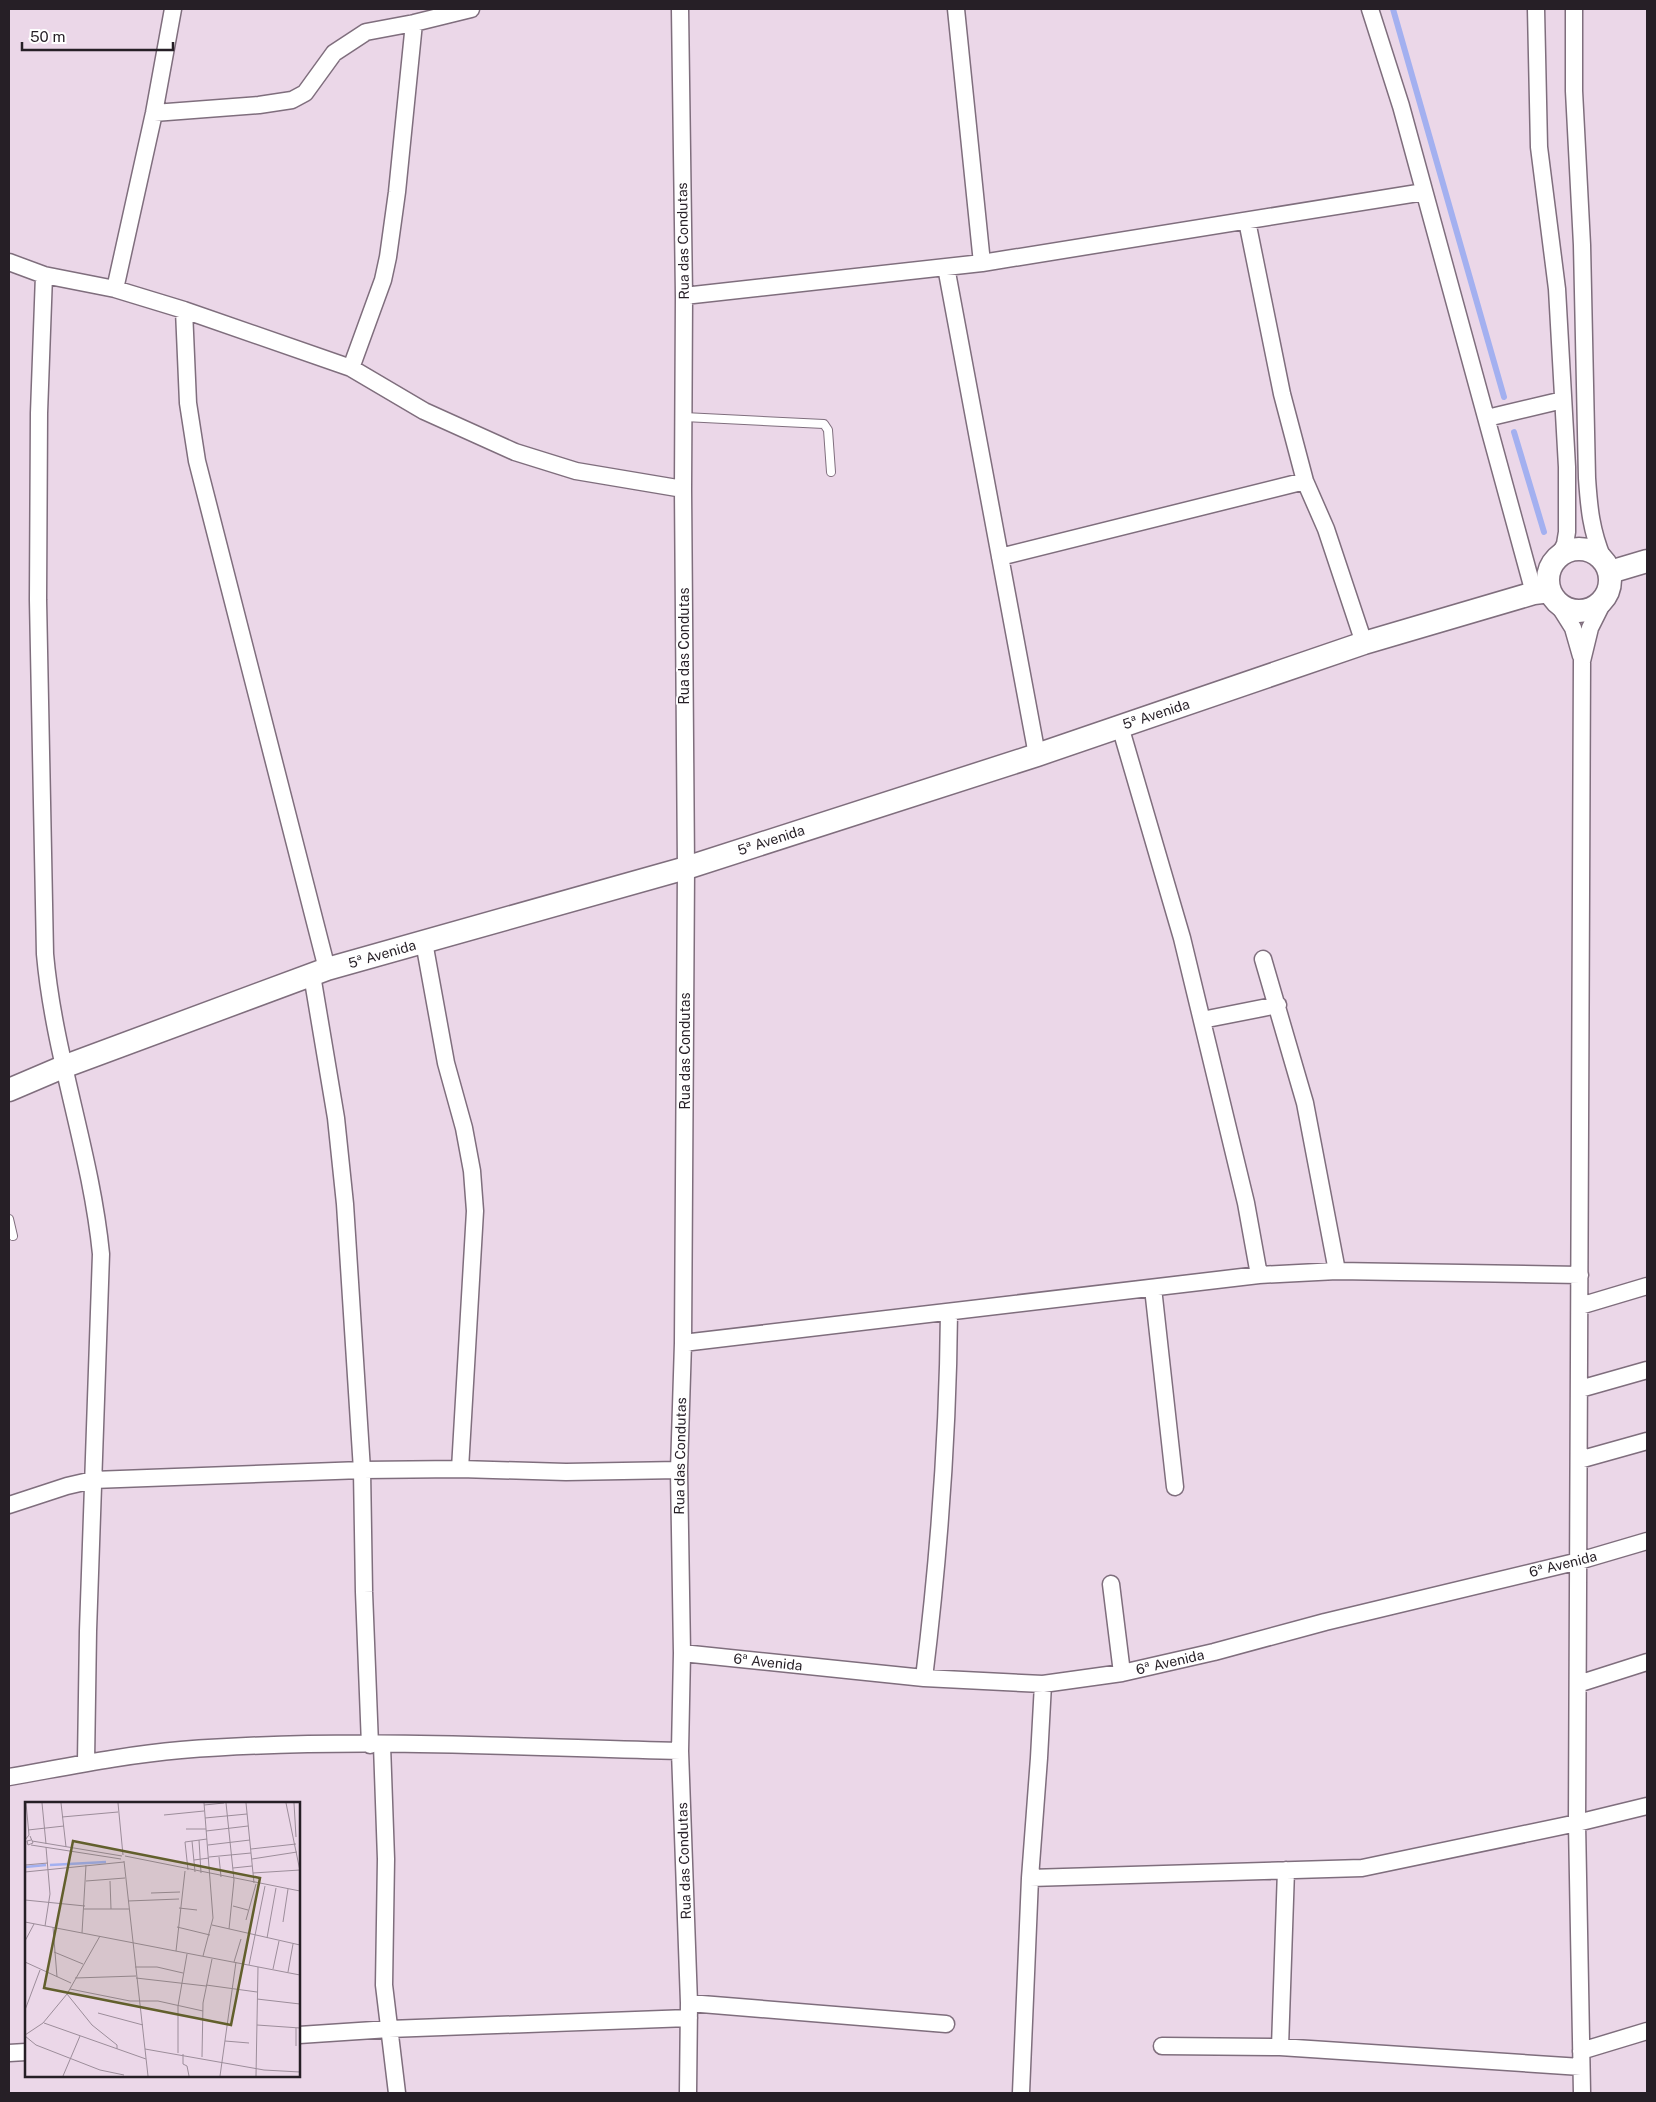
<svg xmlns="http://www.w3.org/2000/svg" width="1656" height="2102" font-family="'Public Sans',sans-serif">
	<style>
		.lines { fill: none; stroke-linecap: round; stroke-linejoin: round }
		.stream { stroke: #a3b0f0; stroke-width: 6 }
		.lane-casing { stroke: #7f6e7d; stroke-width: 10 }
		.street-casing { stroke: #7f6e7d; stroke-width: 19 }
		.secondary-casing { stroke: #7f6e7d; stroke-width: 25 }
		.lane { stroke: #fff; stroke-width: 8 }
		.street { stroke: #fff; stroke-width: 16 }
		.secondary { stroke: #fff; stroke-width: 22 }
		.labels { text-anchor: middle; stroke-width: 4; stroke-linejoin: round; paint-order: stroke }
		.street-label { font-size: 14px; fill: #261f26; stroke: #fff }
		.inset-river { fill: none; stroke: #a3b0f0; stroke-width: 2.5 }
		.inset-road { fill: none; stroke: #9c8d9a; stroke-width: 1 }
		.view { fill: #625f2c; fill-opacity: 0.15; stroke: #625f2c; stroke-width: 2.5 }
		.inset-edge { fill: none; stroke: #261f26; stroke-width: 2.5 }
	</style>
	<rect width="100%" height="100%" fill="#ebd7e8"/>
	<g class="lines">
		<!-- stream -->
		<path class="stream" d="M1393,9L1504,397
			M1514,432L1544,532"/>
		<!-- lane casing -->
		<g class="lane-casing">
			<path id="lane" d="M684,417L824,424L828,430L831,472
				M9,1219L13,1236"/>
		</g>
		<!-- street casing -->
		<g class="street-casing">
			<path id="street" d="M680,9L684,296L683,489L686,868L683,1343L679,1470L682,1653L680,1751L689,2003L688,2093
				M956,9L982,263
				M1370,9L1401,106L1534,593
				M1536,9L1539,147L1557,289L1567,467V532L1565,544L1559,556
				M1574,9V91L1582,245L1587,478C1589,508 1591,530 1603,559
				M154,113L259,105L292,100L305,93L334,53L366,32L414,23L471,9
				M1247,221L1282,394L1305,481L1326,529L1364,643
				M9,262L44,275L115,289L184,310L351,368L424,411L515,452L576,471L683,489
				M946,267L1037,755
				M44,275L39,413L38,600L45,954C54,1056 91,1152 101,1254L88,1631L86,1762
				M115,289L154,113L173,9
				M684,296L982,263L1424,192
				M184,310L188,403L197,461L327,969
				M351,368L383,280L388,257L397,192L414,23
				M1487,418L1563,400
				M1000,557L1305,481
				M1556,601L1573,628L1581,656
				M1120,726L1182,938L1246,1203L1259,1275
				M424,942L446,1063L464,1128L472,1171L475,1211L460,1469
				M1263,959L1305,1103L1337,1271
				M312,975L336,1118L345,1204L362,1470L364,1592L370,1745
				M1202,1020L1278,1005
				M1153,1288L1175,1487
				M1580,1306L1647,1286
				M683,1343L1259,1275L1337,1271L1580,1275
				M1580,1389L1647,1370
				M1579,1460L1647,1441
				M9,1505L67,1486L93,1480L362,1470L460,1469L566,1472L679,1470
				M1111,1584L1122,1673
				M682,1653L924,1678L1043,1684L1122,1673L1214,1652L1325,1622L1579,1561L1647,1541
				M924,1678C939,1556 948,1434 949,1312
				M1578,1684L1647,1662
				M382,1745L386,1859L384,1985L397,2093
				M9,1777C66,1767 123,1755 181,1750C346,1737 514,1747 680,1751
				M1030,1878L1362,1868L1577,1823L1647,1806
				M689,2003L946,2024
				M299,2035L389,2029L689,2018
				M1162,2046L1280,2047L1581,2067
				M1280,2047L1286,1870
				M1581,2051L1647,2031
				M9,2053L26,2052
				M1021,2093L1030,1878L1039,1758L1043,1684
				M1582,2093L1577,1823L1582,661L1590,628L1605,598"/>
		</g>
		<!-- secondary casing -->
		<g class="secondary-casing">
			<path id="secondary" d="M1548 580a31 31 0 1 1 62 0a31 31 0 1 1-62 0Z
				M1610,572L1647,561
				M9,1090L63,1067L327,969L686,868L1037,755L1364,643L1534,593L1550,591"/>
		</g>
		<!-- lane -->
		<use href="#lane" class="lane"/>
		<!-- street -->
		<use href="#street" class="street"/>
		<!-- secondary -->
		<use href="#secondary" class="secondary"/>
	</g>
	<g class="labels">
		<!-- street labels -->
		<g class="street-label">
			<text transform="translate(683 241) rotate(-91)" y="5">Rua das Condutas</text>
			<text transform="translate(684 646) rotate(-90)" y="5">Rua das Condutas</text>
			<text transform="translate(1156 714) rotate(-18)" y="5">5ª Avenida</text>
			<text transform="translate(771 840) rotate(-18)" y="5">5ª Avenida</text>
			<text transform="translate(382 954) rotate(-16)" y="5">5ª Avenida</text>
			<text transform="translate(685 1051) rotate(-90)" y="5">Rua das Condutas</text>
			<text transform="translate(680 1456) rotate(-89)" y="5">Rua das Condutas</text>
			<text transform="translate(1563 1564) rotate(-14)" y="5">6ª Avenida</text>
			<text transform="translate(768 1662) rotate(6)" y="5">6ª Avenida</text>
			<text transform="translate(1170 1662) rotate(-13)" y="5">6ª Avenida</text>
			<text transform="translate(684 1861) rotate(-92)" y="5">Rua das Condutas</text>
		</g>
	</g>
	<!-- overview -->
	<g transform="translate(25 1802)">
		<rect width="275" height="275" fill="#ebd7e8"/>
		<path class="inset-river" d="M25,63L81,60M0,65L21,63"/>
		<path class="inset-road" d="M17,1L21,42M36,1L41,45M93,1L98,53M201,1L209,78L204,127M221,1L229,81M261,1L275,69M269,1L271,35M179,3L199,1M139,13L179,9M37,15L93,10M180,16L222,12M161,27H181M3,28L39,24M181,29L223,24M5,34L8,41L3,43L2,39L6,38M0,38L4,33L1,1M174,38L176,71M7,39L97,54M167,39L170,70M6,43L96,57M183,43L225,38M226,47L271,42M100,54L275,89M184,55L226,51M194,55L196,75M227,57L272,50M169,58L184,56M99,59L123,274M0,63L23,61M208,66L227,64M163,68L160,40L182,37M0,70L99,60M228,71L275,68M61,79L100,76M85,79L86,107M126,91L155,90M0,98L60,104M103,99L154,97M208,104L223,108M154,106L172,108M59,107H104M221,118L231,82M0,120L275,173M258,120L263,87M187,123L275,143M20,124L25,92L21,45M28,125L32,175M152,125L185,133M57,131L61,63M242,136L251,86M0,139L9,122M151,149L160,69M29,150L58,162M178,154L188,116L179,1M0,160L46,181M209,160L216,137M224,163L240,84M110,165H132L158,171M248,167L254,139M263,170L268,142M50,176L111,174M111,176L181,184M181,183L232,190M45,187L105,199H133L178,209M42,192L67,223L92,243V247M232,197L275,202M0,208L15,168M73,211L118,223M19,221L121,257M232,223L275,226M0,233L18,221L42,192L75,134M0,234L11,243L75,268L99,273M200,239L224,241M271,244V226M120,247L239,268L275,270M153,251V204L162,152M158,252V262L162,264L164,274M177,255L178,201L187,157M38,274L55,234M195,274L211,160M231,274L233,165"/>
		<path class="view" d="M48,39L235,76L206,223L19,186Z"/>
		<rect width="275" height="275" class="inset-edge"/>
	</g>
	<!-- border -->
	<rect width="1656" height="2102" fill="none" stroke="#261f26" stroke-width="20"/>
	<!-- scale -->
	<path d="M22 42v8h151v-8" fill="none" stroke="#261f26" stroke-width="2.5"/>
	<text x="30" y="42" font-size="15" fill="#261f26" stroke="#ffffff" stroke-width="4" paint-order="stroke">50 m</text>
</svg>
